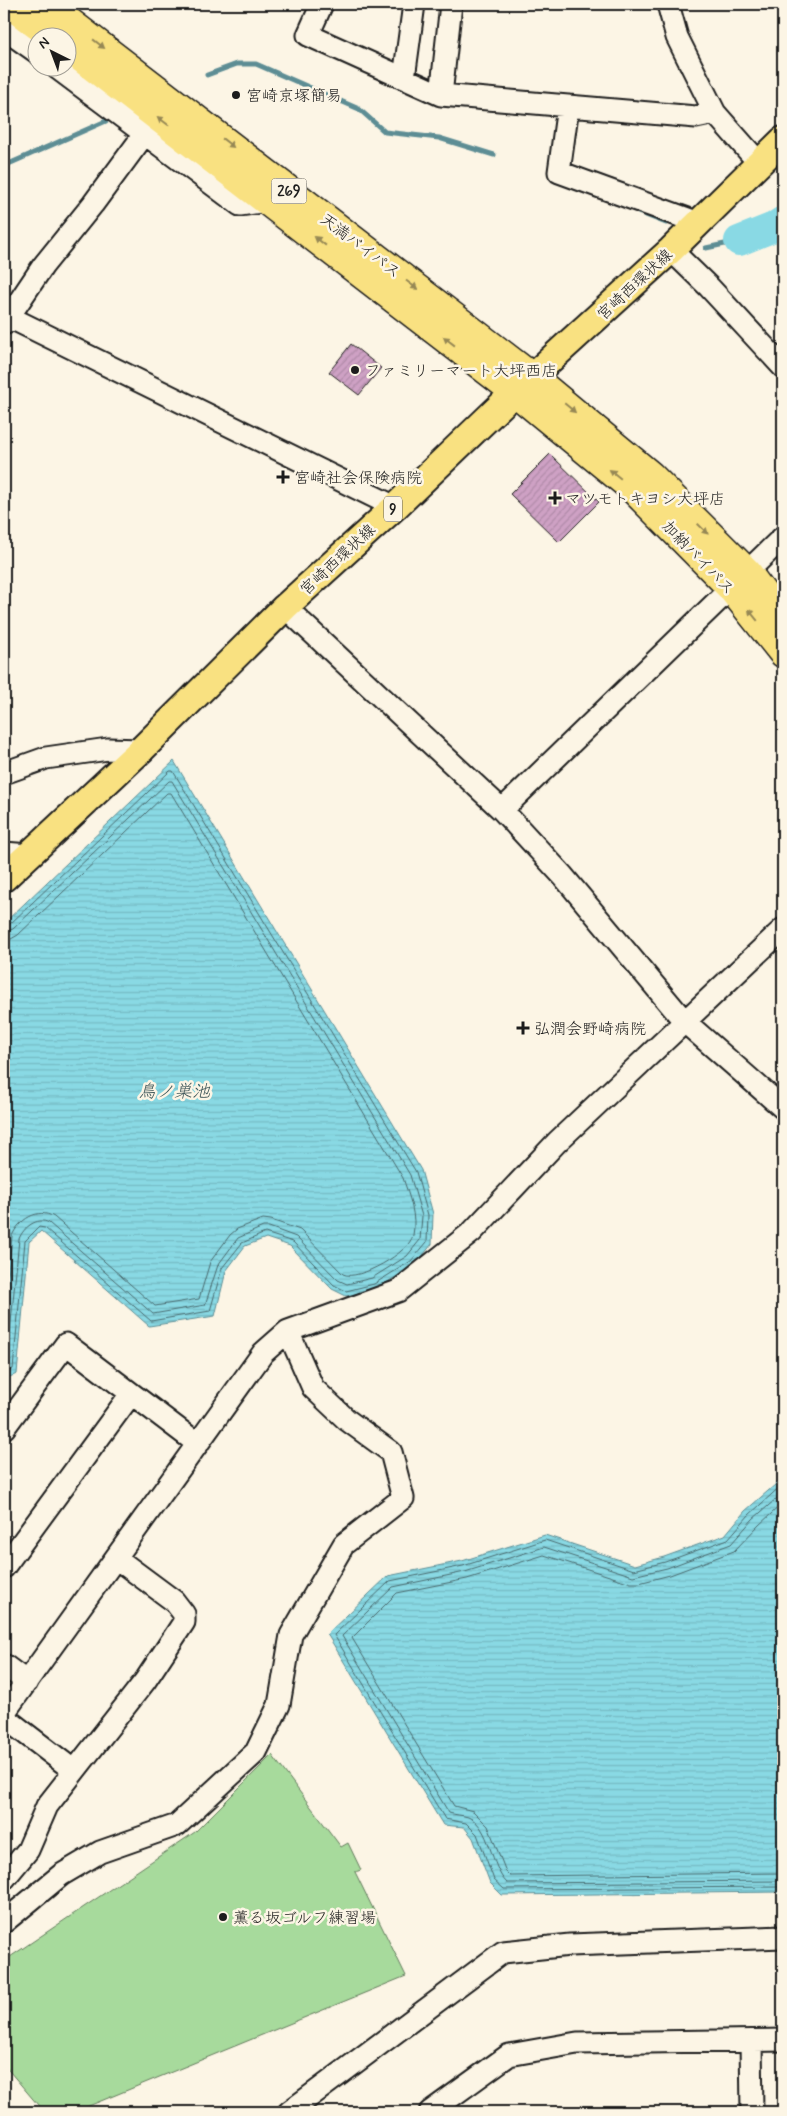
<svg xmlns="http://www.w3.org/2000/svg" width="787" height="2116" font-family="Mynerve,'Klee One',sans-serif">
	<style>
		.pitch { fill: #a7da9c; stroke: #627b5c }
		.water { fill: url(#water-rules); stroke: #5d8d94 }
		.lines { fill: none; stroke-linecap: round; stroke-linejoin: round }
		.shore { stroke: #48686c; stroke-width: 1 }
		.stream { stroke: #5d8d94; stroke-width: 5 }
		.river { stroke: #89d9e4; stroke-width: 30 }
		.building { fill: url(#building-hatch); stroke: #1c1c1c }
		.minor-casing { stroke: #1c1c1c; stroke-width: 25 }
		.major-casing { stroke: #1c1c1c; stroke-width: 30 }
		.highway-casing { stroke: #1c1c1c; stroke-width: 31 }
		.minor { stroke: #fcf5e5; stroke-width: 21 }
		.major { stroke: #f9e181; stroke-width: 26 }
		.highway { stroke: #f9e181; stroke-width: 28 }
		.oneway { fill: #968854 }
		.poi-dot { fill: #1c1c1c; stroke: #fcf5e5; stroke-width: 2 }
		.labels { text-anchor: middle; stroke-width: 5; stroke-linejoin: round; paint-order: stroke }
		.shield { fill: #fcf5e5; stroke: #5f5d58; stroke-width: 1 }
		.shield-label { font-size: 15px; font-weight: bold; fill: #1c1c1c }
		.poi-label { font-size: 16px; fill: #1c1c1c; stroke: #fcf5e5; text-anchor: start }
		.street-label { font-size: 16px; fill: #1c1c1c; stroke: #fcf5e5 }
		.water-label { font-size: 18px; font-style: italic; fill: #3d5558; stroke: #fcf5e5 }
	</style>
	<defs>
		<pattern id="water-rules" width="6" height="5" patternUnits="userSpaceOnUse" patternTransform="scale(1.25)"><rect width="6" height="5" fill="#89d9e4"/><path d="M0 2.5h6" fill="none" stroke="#76bac3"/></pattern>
		<pattern id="building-hatch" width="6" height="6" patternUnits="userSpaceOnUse" patternTransform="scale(1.25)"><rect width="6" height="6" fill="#cea1c4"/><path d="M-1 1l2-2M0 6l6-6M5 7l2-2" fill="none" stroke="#b08aa8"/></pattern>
	</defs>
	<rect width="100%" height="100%" fill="#fcf5e5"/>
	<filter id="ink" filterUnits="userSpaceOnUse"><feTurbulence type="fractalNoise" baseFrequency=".02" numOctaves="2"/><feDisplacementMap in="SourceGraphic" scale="10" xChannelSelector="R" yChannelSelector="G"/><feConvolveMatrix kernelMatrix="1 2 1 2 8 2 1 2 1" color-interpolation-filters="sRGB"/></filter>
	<g filter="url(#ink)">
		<!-- pitch -->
		<path class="pitch" d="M272,1755L341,1847L348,1843L361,1870L355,1872L406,1976L74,2112H44L4,2065V1961L195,1832Z"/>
		<!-- water -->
		<path class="water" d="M174,761L421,1170L433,1214L432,1244L415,1265L376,1289L346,1296L332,1289L290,1246L266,1238L245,1246L226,1271L215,1316L149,1326L41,1231L29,1242L17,1374L4,1379V923Z
			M783,1478V1892L502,1895L490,1883L473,1838L464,1827L443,1825L327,1634L388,1576L462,1561L545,1535L635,1565L664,1557L725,1535L745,1511Z"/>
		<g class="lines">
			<!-- shore -->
			<path class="shore" d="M4,926L9,925L170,771H173L416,1172L428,1215L427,1242L411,1261L374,1284L346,1291L334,1285L293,1242L265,1233L242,1243L222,1268L210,1311L151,1321L45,1228L39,1227L25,1241L13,1369L4,1373
				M4,932L13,929L169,781H172L410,1175L422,1216L420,1240L407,1256L372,1278L347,1284L338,1280L296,1237L269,1227H263L238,1238L218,1265L205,1305L153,1314L49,1223C37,1216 23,1228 19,1239L7,1364L4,1367
				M4,940L11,939L18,935L167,793H171L403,1178C409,1196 417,1216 413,1235C410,1252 358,1282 343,1274L300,1230L271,1220L263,1219L237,1229L230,1235L210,1262L199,1299L155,1306L54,1217C37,1207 19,1220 12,1236L4,1316
				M783,1484L749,1515L728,1539L665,1562L634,1570L545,1540L463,1566L390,1581L334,1635L445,1819L466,1823L477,1834L494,1880L504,1889L783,1887
				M783,1493L753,1519L731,1544L667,1568L633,1576L544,1547L465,1572L393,1587L342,1636L449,1813C455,1815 462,1815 468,1817C491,1826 490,1867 507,1883L783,1881
				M783,1503L759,1525L734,1551L670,1575L639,1583H631L544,1555L467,1579L397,1593L352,1638L454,1806L473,1811L488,1826L506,1872L510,1876L783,1873"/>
			<!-- stream -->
			<path class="stream" d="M207,75L237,64H256L359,109L385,132L439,138L494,155
				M4,166L106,121
				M638,212L666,223
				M706,248L739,241"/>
			<!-- river -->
			<path class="river" d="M739,241L774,227L783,221"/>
		</g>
		<!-- building -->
		<path class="building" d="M351,344L381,368L359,395L329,372Z
			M550,454L599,502L559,542L510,494Z"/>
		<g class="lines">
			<!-- minor casing -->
			<g class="minor-casing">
				<path id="minor" d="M322,4L308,35L441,95
					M451,4L441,95L696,117L715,113
					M668,4L677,37L715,113L759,163
					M4,29L38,53
					M57,68L240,205L268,201
					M404,78L414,4
					M568,106L559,172L699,223
					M671,250L709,287L783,367
					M4,312L9,317L395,507
					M4,324L43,266L93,204L146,132
					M747,572L783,537
					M285,607L502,810L563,876L685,1022L783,1108
					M4,773L46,758L108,749L141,750
					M502,810L731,588
					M4,853L29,855
					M4,1428L66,1344L198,1444
					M4,1567L131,1394
					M4,1665L27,1682
					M4,1713L263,1353L288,1331L398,1291L472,1232L557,1142L783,929
					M4,1717L73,1770
					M4,1879L28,1850L47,1806L145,1681L184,1622V1614L174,1601L116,1558
					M4,1922L61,1875L100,1852L177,1825L256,1752L279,1705L291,1635L344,1544L403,1498L391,1452L347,1420L313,1388L288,1331
					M751,2041L752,2112
					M289,2112L503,1952L570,1945L783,1937
					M430,2112L509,2055L577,2043L783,2040"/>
			</g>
			<!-- major casing -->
			<g class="major-casing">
				<path id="major" d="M4,878L141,750L285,607L395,507L515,392L671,250L783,140"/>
			</g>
			<!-- highway casing -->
			<g class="highway-casing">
				<path id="highway" d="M9,4L54,38
					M46,4L532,377L650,475L747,572L783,620
					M68,48L515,392L633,489L731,588L783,653"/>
			</g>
			<!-- minor -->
			<use href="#minor" class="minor"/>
			<!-- major -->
			<use href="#major" class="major"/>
			<!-- highway -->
			<use href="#highway" class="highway"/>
		</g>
		<!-- one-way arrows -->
		<defs><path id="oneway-solid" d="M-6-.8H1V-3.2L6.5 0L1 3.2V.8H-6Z" transform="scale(1.25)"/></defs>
		<g class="oneway">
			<use href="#oneway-solid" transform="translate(99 44) rotate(38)"/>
			<use href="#oneway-solid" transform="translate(163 121) rotate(-143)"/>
			<use href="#oneway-solid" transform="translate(228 143) rotate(38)"/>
			<use href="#oneway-solid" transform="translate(320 241) rotate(-142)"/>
			<use href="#oneway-solid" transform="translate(412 285) rotate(37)"/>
			<use href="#oneway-solid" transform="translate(449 341) rotate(-142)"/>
			<use href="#oneway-solid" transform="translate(570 408) rotate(40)"/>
			<use href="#oneway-solid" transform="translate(615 474) rotate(-141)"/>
			<use href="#oneway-solid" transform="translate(703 529) rotate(45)"/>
			<use href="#oneway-solid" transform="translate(753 615) rotate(-129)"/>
		</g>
	</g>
	<!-- markers -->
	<g class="poi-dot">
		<circle cx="236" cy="95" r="5"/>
		<circle cx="355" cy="370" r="5"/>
		<path d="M280.5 469.5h5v5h5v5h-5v5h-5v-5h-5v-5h5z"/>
		<path d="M552.5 490.5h5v5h5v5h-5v5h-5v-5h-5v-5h5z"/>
		<path d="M520.5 1020.5h5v5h5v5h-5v5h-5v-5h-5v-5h5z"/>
		<circle cx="223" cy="1917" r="5"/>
	</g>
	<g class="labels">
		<!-- shield labels -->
		<g class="shield">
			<rect x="271.5" y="178.5" width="35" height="25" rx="4"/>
			<rect x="384" y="496.5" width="18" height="25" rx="4"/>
		</g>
		<g class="shield-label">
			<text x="289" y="196">269</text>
			<text x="393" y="514">9</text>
		</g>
		<!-- poi labels -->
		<g class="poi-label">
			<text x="246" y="101">宮崎京塚簡易</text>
			<text x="365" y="376">ファミリーマート大坪西店</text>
			<text x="294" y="483">宮崎社会保険病院</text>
			<text x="565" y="504">マツモトキヨシ大坪店</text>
			<text x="534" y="1034">弘潤会野崎病院</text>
			<text x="233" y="1923">薫る坂ゴルフ練習場</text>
		</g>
		<!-- street labels -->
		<g class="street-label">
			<text transform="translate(361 245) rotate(37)" y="6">天満バイパス</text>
			<text transform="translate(634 284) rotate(-43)" y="6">宮崎西環状線</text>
			<text transform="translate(699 557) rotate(46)" y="6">加納バイパス</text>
			<text transform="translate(337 559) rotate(-43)" y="6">宮崎西環状線</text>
		</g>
		<!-- water labels -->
		<g class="water-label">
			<text x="174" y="1097">鳥ノ巣池</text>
		</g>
	</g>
	<!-- margin -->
	<rect width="787" height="2116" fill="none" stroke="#fcf5e5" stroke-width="20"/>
	<rect x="10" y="10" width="767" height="2096" fill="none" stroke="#1c1c1c" stroke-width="2" filter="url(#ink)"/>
	<!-- north arrow -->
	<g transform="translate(52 52) rotate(318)"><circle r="24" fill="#fcf5e5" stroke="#a29e95"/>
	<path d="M0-4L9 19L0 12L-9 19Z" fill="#1c1c1c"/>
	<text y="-8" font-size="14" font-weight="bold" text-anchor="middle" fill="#1c1c1c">N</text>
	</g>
</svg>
